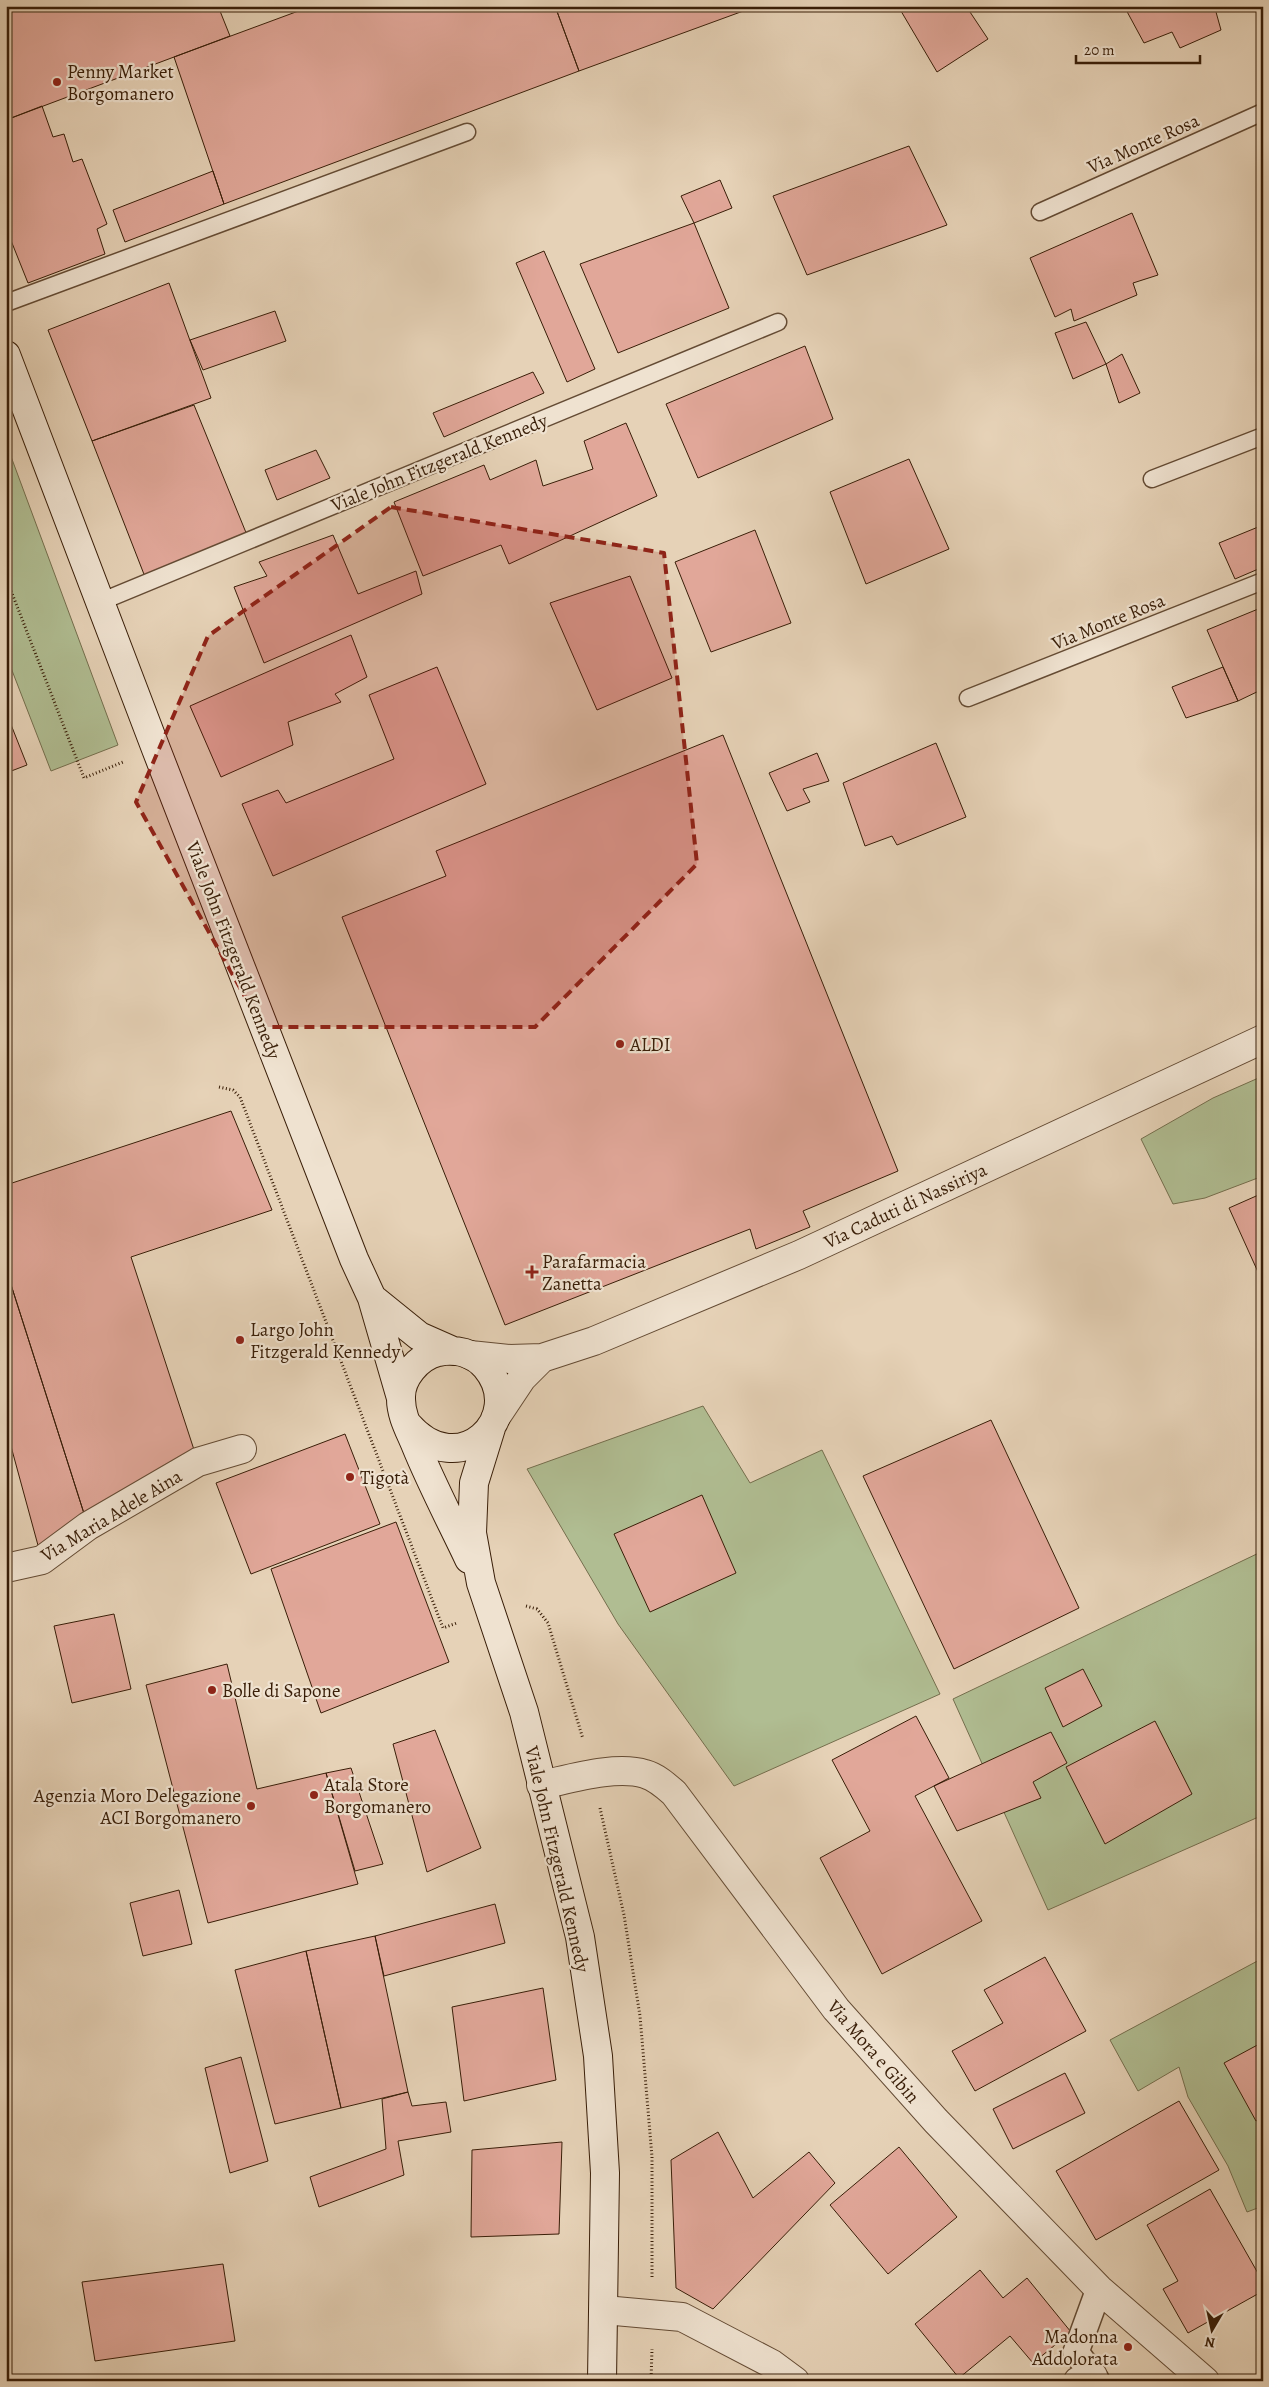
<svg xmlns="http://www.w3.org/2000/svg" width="1269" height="2387" font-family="Alegreya,serif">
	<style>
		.green { fill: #b0bd92; stroke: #746e4d }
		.building { fill: #e1a799; stroke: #391e08 }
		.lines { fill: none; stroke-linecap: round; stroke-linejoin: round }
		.service-casing { stroke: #644b34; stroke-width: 19 }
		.pedestrian-casing { stroke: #644b34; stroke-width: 28 }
		.minor-casing { stroke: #644b34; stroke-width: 30 }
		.secondary-casing { stroke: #391e08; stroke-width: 30 }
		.path { stroke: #391e08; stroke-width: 3; stroke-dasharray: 1 2.5; stroke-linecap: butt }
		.service { stroke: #efe2d0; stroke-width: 16 }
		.pedestrian { stroke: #efe2d0; stroke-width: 25 }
		.minor { stroke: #efe2d0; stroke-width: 28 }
		.secondary { stroke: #efe2d0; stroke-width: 28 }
		.marked { fill: #8f2418; fill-opacity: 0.2; stroke: #8f2418; stroke-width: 4; stroke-dasharray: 10 6; stroke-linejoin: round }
		.poi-dot { fill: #8f2418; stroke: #efe2d0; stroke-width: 2 }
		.labels { text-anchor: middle; stroke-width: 4.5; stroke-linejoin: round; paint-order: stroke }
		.poi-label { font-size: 19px; fill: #391e08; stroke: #efe2d0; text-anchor: start }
		.street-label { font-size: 19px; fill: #391e08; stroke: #efe2d0 }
	</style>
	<rect width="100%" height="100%" fill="#e6d2b7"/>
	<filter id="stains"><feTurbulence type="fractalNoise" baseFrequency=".004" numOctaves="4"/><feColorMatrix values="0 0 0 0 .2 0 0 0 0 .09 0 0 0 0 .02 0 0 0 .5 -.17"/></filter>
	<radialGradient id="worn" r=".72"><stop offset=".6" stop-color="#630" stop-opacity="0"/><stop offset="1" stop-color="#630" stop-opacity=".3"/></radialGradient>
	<!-- green -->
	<path class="green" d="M6,443L118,745L51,771L6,655Z
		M1263,1076V1176L1205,1198L1173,1204L1141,1139L1213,1098Z
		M703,1406L750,1483L822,1450L940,1694L734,1786L618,1624L527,1469Z
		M1263,1551V1815L1048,1910L953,1699Z
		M1263,1958V2206L1247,2212L1228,2166L1188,2097L1179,2067L1138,2091L1110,2040Z"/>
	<!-- building -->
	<path class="building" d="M6,6H218L230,36L6,120Z
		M312,6H555L579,71L224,204L174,57Z
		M555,6H757L579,71Z
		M898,6H966L988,39L937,72Z
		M1124,6H1228L1216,12L1221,30L1180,48L1172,32L1144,43Z
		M42,106L53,137L64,134L73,162L82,159L107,224L97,229L105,254L28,283L6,228V120Z
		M909,146L947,225L807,275L773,196Z
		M213,171L224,204L125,242L113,210Z
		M720,180L732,208L694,223L681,196Z
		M1132,213L1158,275L1133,283L1137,295L1074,321L1071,309L1055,317L1030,258Z
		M694,223L729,308L618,353L580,264Z
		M544,251L595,369L567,382L516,263Z
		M169,283L211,398L92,441L48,330Z
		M275,311L286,341L203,370L190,340Z
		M1086,322L1106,364L1073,379L1055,333Z
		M805,346L833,419L698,478L666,404Z
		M1122,354L1140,393L1119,403L1106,364Z
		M533,372L544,393L444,437L433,413Z
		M194,405L249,540L147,582L92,441Z
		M626,423L657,496L509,564L501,545L423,576L394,502L484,465L490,480L536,460L543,486L593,469L584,441Z
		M316,450L330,478L277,500L265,470Z
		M909,459L949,549L866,584L830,492Z
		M1263,525V567L1235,579L1219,543Z
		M755,530L791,623L711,652L675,562Z
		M333,535L358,594L416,571L422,594L264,663L234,587L267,576L259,562Z
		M630,576L672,678L597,710L550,603Z
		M1263,607V689L1238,701L1207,630Z
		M351,635L367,677L335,694L341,702L288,722L293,745L221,777L190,706Z
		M437,667L486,784L273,876L242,804L278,790L286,803L394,759L369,695Z
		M1223,667L1238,701L1186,718L1172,687Z
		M6,712L27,765L6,773Z
		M723,735L898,1171L803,1211L810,1227L756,1249L750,1229L505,1325L342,917L446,876L436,851Z
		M936,743L966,817L897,845L892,836L865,846L843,783Z
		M817,753L829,781L803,789L810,802L787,811L769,773Z
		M231,1111L272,1210L131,1257L198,1462L88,1526L6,1269V1185Z
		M1263,1193V1283L1229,1208Z
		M6,1269L88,1526L42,1560L6,1428Z
		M991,1420L1079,1608L954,1669L863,1476Z
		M345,1434L380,1524L251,1574L216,1483Z
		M702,1495L736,1573L650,1612L614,1534Z
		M396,1522L449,1662L321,1713L271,1569Z
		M114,1614L131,1689L72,1703L54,1626Z
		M227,1664L257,1789L326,1773L358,1884L208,1923L146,1685Z
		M1083,1669L1102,1706L1063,1727L1045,1688Z
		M916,1716L949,1778L915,1796L982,1921L882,1974L820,1858L870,1831L832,1760Z
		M1155,1721L1192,1794L1105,1844L1066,1767Z
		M435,1730L481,1848L427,1872L393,1744Z
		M1051,1732L1067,1763L1033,1782L1041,1798L957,1831L934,1786Z
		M351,1768L383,1864L355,1871L326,1773Z
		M179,1890L192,1944L143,1956L130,1903Z
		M495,1904L505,1943L384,1976L375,1936Z
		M375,1936L408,2092L341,2108L306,1951Z
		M306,1951L341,2108L275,2124L235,1970Z
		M1045,1957L1086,2031L975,2091L952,2051L1003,2023L984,1990Z
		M543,1988L556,2080L464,2101L452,2007Z
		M1263,2042V2117L1256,2121L1224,2063Z
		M241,2057L268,2161L230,2173L205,2068Z
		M1065,2073L1085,2113L1013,2149L993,2109Z
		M408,2092L412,2106L446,2102L451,2132L398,2141L404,2175L319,2207L310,2177L386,2149L382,2099Z
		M1179,2101L1219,2170L1096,2240L1056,2171Z
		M718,2132L753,2198L809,2152L835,2183L713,2309L676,2288L671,2160Z
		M562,2142L559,2234L471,2237L472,2150Z
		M899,2147L957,2217L888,2274L830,2205Z
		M1210,2189L1263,2282V2291L1188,2333L1163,2289L1178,2281L1147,2225Z
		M223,2264L235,2341L95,2361L82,2282Z
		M980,2270L1003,2298L1027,2278L1071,2332L1033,2363L1010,2336L959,2378L915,2324Z"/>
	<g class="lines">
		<!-- service casing -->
		<g class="service-casing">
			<path id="service" d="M1040,212L1263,112
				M6,303L467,132
				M1152,479L1263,436
				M100,602L778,322
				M968,698L1263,581"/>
		</g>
		<!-- pedestrian casing -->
		<g class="pedestrian-casing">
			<path id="pedestrian" d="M1097,2381L1076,2352L1099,2289"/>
		</g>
		<!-- minor casing -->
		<g class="minor-casing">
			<path id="minor" d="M470,1355L510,1359L542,1358L594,1341L799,1255L1263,1039
				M496,1417L522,1378L542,1358
				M6,1568L42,1560L88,1526L198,1462L242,1449
				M541,1785C570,1779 616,1765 645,1774C656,1777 665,1785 674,1793L836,2009L936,2121L1099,2289L1205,2381
				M604,2310L682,2317L772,2364L795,2381
				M1078,2381L1093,2376"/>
		</g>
		<!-- secondary casing -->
		<g class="secondary-casing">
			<path id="secondary" d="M6,355L156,749L354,1259L372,1298L401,1398
				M372,1298L419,1336L453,1351
				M408,1425C459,1484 528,1417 486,1367C474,1353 456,1348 438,1352C418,1357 400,1378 401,1399C401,1416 410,1431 416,1446C432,1485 451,1521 469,1559
				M491,1428L474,1483L472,1533L481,1583L524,1712L580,1937L598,2056L605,2173L602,2381"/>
		</g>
		<!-- path -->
		<path class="path" d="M6,578L84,778L123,762
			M219,1087L233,1090L240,1097L443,1628L457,1623
			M526,1606L537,1609L548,1623L583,1739
			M600,1808L624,1915L640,2016L652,2157V2278
			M651,2381L652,2349"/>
		<!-- service -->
		<use href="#service" class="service"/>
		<!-- pedestrian -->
		<use href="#pedestrian" class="pedestrian"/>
		<!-- minor -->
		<use href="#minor" class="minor"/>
		<!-- secondary -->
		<use href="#secondary" class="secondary"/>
	</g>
	<!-- marked area -->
	<path class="marked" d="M391,507L664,553L697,864L535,1027H262L136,802L208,636Z"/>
	<!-- markers -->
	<g class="poi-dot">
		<circle cx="57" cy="82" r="5"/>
		<circle cx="620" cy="1044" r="5"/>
		<path d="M529.5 1264.5h5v5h5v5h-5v5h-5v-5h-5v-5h5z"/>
		<circle cx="240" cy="1340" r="5"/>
		<circle cx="350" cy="1477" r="5"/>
		<circle cx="212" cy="1690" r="5"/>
		<circle cx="314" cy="1795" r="5"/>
		<circle cx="251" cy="1806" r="5"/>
		<circle cx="1128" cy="2347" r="5"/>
	</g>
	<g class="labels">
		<!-- poi labels -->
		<g class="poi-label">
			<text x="67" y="78">Penny Market<tspan x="67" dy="22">Borgomanero</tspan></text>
			<text x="630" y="1051">ALDI</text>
			<text x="542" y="1268">Parafarmacia<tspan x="542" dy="22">Zanetta</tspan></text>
			<text x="250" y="1336">Largo John<tspan x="250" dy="22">Fitzgerald Kennedy</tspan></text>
			<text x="360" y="1484">Tigotà</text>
			<text x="222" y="1697">Bolle di Sapone</text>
			<text x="324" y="1791">Atala Store<tspan x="324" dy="22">Borgomanero</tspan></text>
			<text x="241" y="1802" text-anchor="end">Agenzia Moro Delegazione<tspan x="241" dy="22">ACI Borgomanero</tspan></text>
			<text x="1118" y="2343" text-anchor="end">Madonna<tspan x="1118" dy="22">Addolorata</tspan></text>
		</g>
		<!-- street labels -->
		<g class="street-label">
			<text transform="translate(1143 143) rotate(-24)" y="7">Via Monte Rosa</text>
			<text transform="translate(439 462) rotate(-22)" y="7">Viale John Fitzgerald Kennedy</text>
			<text transform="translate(1108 621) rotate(-22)" y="7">Via Monte Rosa</text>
			<text transform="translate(234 950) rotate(69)" y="7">Viale John Fitzgerald Kennedy</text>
			<text transform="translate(905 1205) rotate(-25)" y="7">Via Caduti di Nassiriya</text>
			<text transform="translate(111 1515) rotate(-31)" y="7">Via Maria Adele Aina</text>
			<text transform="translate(558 1859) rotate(77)" y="7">Viale John Fitzgerald Kennedy</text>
			<text transform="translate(874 2051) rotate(49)" y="7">Via Mora e Gibin</text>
		</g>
	</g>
	<!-- margin -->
	<rect width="1269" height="2387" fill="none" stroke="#e6d2b7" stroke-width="25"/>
	<rect x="8" y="8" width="1254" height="2372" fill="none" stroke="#391e08" stroke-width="2.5"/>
	<rect x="12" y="12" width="1244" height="2362" fill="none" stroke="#391e08"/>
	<!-- north arrow -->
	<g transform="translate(1212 2330) rotate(189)" stroke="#efe2d0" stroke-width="4" paint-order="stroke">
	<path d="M0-4L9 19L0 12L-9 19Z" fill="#391e08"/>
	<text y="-8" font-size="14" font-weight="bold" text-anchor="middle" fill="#391e08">N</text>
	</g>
	<!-- scale -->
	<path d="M1076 55v8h124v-8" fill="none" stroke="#391e08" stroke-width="2.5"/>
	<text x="1084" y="55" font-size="15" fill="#391e08" stroke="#efe2d0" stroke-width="4" paint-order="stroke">20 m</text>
	<rect width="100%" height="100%" filter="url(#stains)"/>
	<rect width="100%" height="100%" fill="url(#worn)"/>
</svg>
